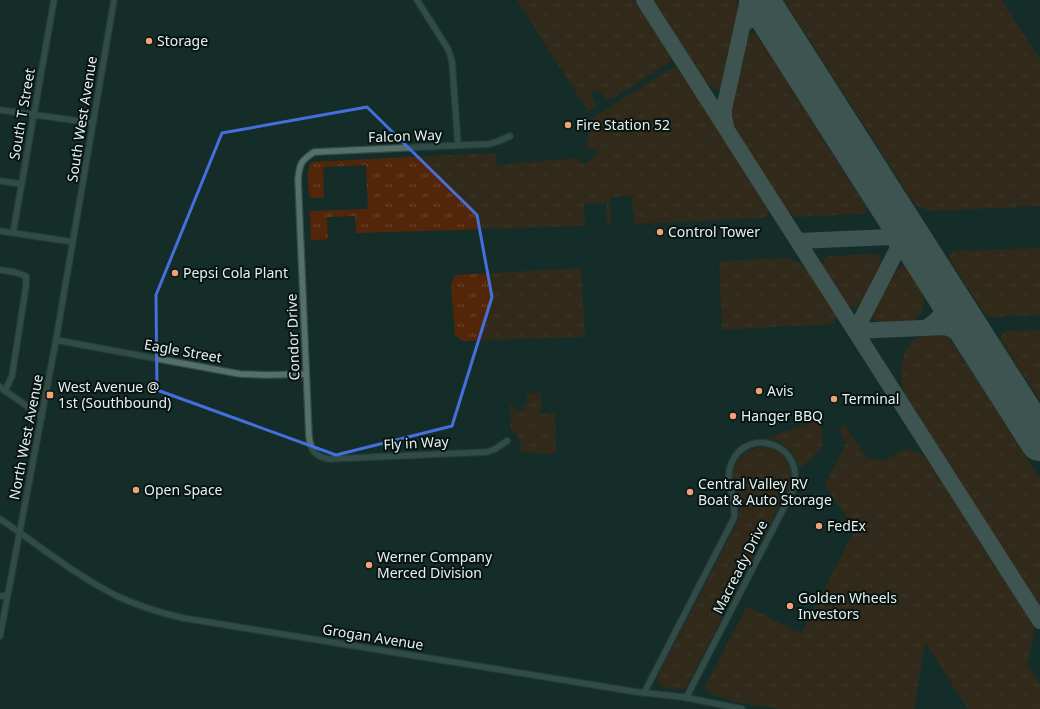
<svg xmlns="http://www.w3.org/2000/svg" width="1040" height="709" font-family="'Noto Sans',sans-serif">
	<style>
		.grass { fill: url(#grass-tufts) }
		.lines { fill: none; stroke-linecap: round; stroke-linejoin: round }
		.taxiway { stroke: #708480; stroke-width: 16 }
		.runway { stroke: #708480; stroke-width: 40 }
		.street-casing { stroke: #364a46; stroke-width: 8 }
		.street { stroke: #54706a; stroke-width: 5.5 }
		.marked { fill: none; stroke: #456fdd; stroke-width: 3; stroke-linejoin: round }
		.poi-dot { fill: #f0a279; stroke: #091311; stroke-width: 1.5 }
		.labels { text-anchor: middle; stroke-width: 4; stroke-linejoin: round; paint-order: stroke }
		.poi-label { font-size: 14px; fill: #e3f2ef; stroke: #091311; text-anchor: start }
		.street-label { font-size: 14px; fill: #e3f2ef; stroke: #091311 }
	</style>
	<defs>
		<pattern id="grass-tufts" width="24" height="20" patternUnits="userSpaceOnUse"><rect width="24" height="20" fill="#542609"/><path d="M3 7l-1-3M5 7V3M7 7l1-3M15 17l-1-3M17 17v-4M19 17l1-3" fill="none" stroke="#6c462d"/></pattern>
	</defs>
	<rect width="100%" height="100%" fill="#142d29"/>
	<!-- grass -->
	<path class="grass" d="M517,0H635L672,57L670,62L610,100L606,99L598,90L591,94L597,105L588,111Z
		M654,0H735L739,6V12L721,88L718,90L711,87L705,81Z
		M784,0H1002L1040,59V206L935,211H928L915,205Z
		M749,34L754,33L757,35L867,208L866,212L864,214L797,217L788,212L736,129L731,119L730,110L746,41Z
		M674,67H677L680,71L769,209L768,214L765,218L634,224L632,196L610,197L611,225H607L606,203L584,204L585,226L356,233L355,216L327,217L328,239L311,240L310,211L368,209L366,165L323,167L324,198H310C309,188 305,169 312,162L495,153L497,165L578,158L582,165L591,160L599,153L598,152L586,146L592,118Z
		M1040,248V315L991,317L984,313L950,260V254L953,251Z
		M876,254L880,257L881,264L860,305L856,308H852L848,305L824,268C822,263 823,259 828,256Z
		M787,258L799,262L806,269L836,315L834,323L832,324L722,330L719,261Z
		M900,267H905C913,279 931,298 921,313C918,317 913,321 908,322C899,323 889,322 880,323L876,322L873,319V313L896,271Z
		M581,268L585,337L465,341L461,340L455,335L451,285L454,277L457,275Z
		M1040,330V401L1000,339L1002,334L1007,331Z
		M941,334L950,338L1040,479V607L908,400C898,382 897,352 916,339C923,335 933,335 941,334Z
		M527,393H541V414L555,413L556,454L520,452C522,443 519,435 511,430L510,406H515V412H523V406L527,405Z
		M816,421C833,442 817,456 800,468C794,452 785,441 767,438Z
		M845,425L866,457L884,461C899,452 907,445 924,455L1035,628L1027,664L1040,685V709H968L925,642L914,709H780L731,701L709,693L705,687L747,606L801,634L855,530L825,485L846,443L839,429Z
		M765,447C785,451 795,467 789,487L687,686C679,692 663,690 658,682V675L738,521C740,512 741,503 738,494C736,489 734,484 733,479C732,459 747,448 765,447Z"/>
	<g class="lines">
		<!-- taxiway -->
		<path class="taxiway" d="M644,0L1040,621
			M742,26C754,12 770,22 780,34
			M726,126L724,117V109L748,0
			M798,241L890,237C906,239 914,248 925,260
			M927,327C943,317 949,306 942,287
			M855,331L945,327L966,335L984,353
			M859,337L858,329L859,324L896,252C902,235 899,223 891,207"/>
		<!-- runway -->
		<path class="runway" d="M759,0L1040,441"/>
		<!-- street casing -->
		<g class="street-casing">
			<path id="street" d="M417,0L448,49L452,61L458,145
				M0,110L93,123
				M0,181L22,184
				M0,231L73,242
				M13,233L54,0
				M0,270L14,272L26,276V286L12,376L5,391
				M56,340L240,374L267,375L306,374
				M0,387L42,417
				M507,441L495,449L487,452L330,459C315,457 311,451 309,437L298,179C300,162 301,161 314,152L489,144L499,141L510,136
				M0,519C39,545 76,576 119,597C139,606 161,613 183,618L637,692L683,697L742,709
				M0,596H7
				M0,636L56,340L114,0
				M644,693L734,518C737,499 724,481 731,464C746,425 807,443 793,490L686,698"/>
		</g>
		<!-- street -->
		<use href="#street" class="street"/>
	</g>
	<!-- marked area -->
	<path d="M0 0H1040V709H0ZM367,107L477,215L492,297L452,426L336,455L157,390L156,295L222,133Z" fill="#142d29" fill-opacity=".55" fill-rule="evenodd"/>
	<path class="marked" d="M367,107L477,215L492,297L452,426L336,455L157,390L156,295L222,133Z"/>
	<!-- markers -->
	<g class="poi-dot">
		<circle cx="149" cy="41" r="4"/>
		<circle cx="568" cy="125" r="4"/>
		<circle cx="660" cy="232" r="4"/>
		<circle cx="175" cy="273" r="4"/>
		<circle cx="759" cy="391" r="4"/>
		<rect x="46" y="391" width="8" height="8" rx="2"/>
		<circle cx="834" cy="399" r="4"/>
		<circle cx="733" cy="416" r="4"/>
		<circle cx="136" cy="490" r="4"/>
		<circle cx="690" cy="492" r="4"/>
		<circle cx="819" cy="526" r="4"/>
		<circle cx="369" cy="565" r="4"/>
		<circle cx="790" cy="606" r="4"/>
	</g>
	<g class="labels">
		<!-- poi labels -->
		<g class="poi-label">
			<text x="157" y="46">Storage</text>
			<text x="576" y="130">Fire Station 52</text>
			<text x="668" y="237">Control Tower</text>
			<text x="183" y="278">Pepsi Cola Plant</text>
			<text x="58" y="392">West Avenue @<tspan x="58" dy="16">1st (Southbound)</tspan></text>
			<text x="767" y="396">Avis</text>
			<text x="842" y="404">Terminal</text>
			<text x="741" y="421">Hanger BBQ</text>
			<text x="698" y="489">Central Valley RV<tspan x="698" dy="16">Boat &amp; Auto Storage</tspan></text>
			<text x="144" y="495">Open Space</text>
			<text x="827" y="531">FedEx</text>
			<text x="377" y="562">Werner Company<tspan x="377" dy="16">Merced Division</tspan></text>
			<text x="798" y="603">Golden Wheels<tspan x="798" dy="16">Investors</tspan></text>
		</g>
		<!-- street labels -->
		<g class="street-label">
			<text transform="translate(22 114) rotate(-80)" y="5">South T Street</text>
			<text transform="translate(82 119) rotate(-81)" y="5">South West Avenue</text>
			<text transform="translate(405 136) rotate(-2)" y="5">Falcon Way</text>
			<text transform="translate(293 337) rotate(-92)" y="5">Condor Drive</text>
			<text transform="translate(183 351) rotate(10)" y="5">Eagle Street</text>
			<text transform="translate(26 437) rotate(-79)" y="5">North West Avenue</text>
			<text transform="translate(416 443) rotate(-3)" y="5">Fly in Way</text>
			<text transform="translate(740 567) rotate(-63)" y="5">Macready Drive</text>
			<text transform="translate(373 637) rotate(9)" y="5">Grogan Avenue</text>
		</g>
	</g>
</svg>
